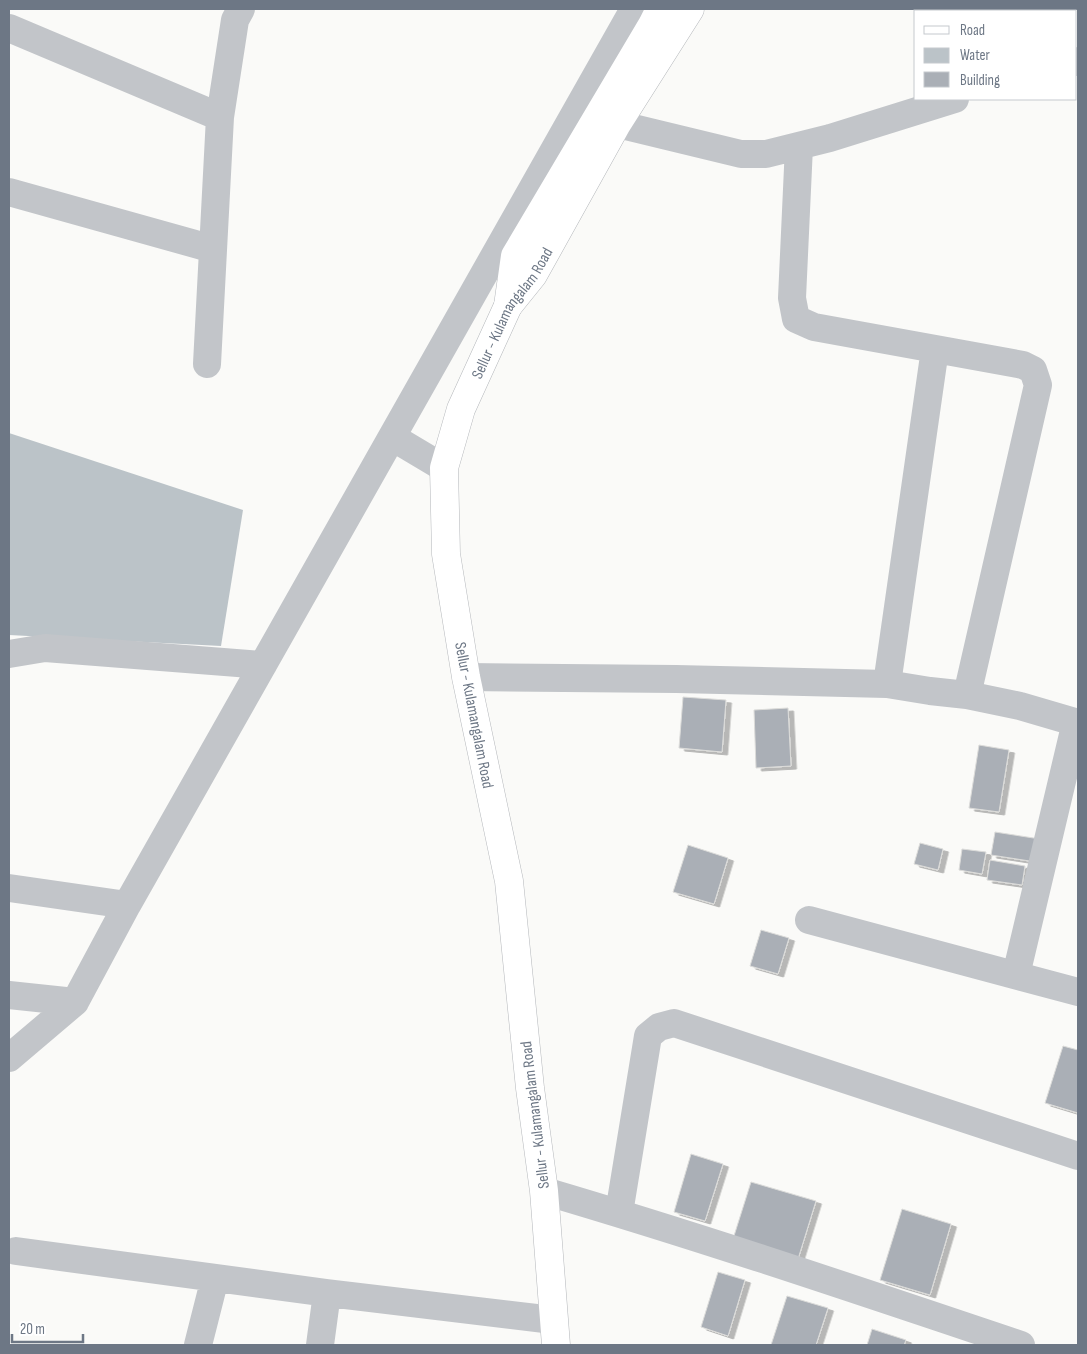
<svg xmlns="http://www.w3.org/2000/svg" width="1087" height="1354" font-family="'Sofia Sans Condensed',sans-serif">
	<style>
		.water { fill: #bbc3c8 }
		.building { fill: #aaafb6; stroke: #dcdcda; filter: url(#shadow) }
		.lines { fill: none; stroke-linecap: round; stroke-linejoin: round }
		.major-casing { stroke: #b4b7bb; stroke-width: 29 }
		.minor { stroke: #c2c5c9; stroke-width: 28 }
		.major { stroke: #fff; stroke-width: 28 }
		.labels { text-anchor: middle; stroke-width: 5; stroke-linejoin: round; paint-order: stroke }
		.street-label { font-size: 16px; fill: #6d7785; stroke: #fff }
	</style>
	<defs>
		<filter id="shadow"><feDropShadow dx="5.5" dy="3" stdDeviation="0" flood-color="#0004"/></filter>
	</defs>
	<rect width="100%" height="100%" fill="#fafaf8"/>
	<!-- water -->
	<path class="water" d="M9,433L243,510L221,646L9,635Z"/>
	<!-- building -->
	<path class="building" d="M683,697L726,700L722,752L679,748Z
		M788,708L791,766L756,768L754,710Z
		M979,745L1009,750L999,812L969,808Z
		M995,832L1040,839L1036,862L991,855Z
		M920,843L943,849L938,870L914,864Z
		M688,845L728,858L714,904L673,892Z
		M962,849L986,852L982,874L959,870Z
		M990,860L1025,866L1022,885L987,880Z
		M761,930L789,938L778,974L750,966Z
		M1063,1046L1078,1050V1113L1045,1103Z
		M691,1154L723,1164L705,1221L674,1212Z
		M751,1182L816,1201L798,1259L733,1239Z
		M902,1209L951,1224L930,1295L880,1280Z
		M718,1272L745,1280L728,1336L701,1327Z
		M787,1296L828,1308L816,1345H771Z
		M872,1329L906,1340L904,1345H867Z"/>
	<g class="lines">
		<!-- major casing -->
		<g class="major-casing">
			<g id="major">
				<path d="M508,306L515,256L652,25L660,9"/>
				<path id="s1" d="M556,1345L544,1191L530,1088L509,881L466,677L446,554L444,468L461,409L508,306L533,275L617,124L690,9"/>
			</g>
		</g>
		<!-- minor -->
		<path class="minor" d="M9,28L220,117
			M1076,62L1078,61
			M600,114L617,124L741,154H766L830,138L955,99
			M799,146L792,298L796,319L814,327L1023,365L1033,370L1038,385L967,695
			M9,192L213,249
			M207,364L220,117L235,20L241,9
			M392,437L444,468
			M9,654L45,648L263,665
			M466,677L676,679L887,684L930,691L967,695L1020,706L1078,723
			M887,684L935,349
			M9,888L127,905
			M809,920L1078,992
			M1016,975L1076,722
			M9,995L75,1002
			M9,1058L75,1002L127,905L634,9
			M544,1191C704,1238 863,1292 1021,1345
			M619,1213L648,1036L659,1027L674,1023L1078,1156
			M16,1251L327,1293L553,1320
			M198,1345L215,1278
			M320,1345L327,1293"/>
		<!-- major -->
		<use href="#major" class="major"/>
	</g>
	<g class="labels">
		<!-- street labels -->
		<g class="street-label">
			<text dy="6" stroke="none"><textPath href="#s1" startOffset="1056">Sellur - Kulamangalam Road</textPath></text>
			<text transform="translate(475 715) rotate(79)" y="6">Sellur - Kulamangalam Road</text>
			<text transform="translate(534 1115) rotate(-97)" y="6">Sellur - Kulamangalam Road</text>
		</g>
	</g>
	<!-- border -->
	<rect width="1087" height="1354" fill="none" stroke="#6d7785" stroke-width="20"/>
	<!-- legend -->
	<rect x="914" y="10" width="162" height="90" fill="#ffffff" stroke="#c5c9ce"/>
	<rect x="924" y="26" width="25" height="8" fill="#ffffff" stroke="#c5c9ce"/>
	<text x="960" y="35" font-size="15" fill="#6d7785">Road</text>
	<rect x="924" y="48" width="25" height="15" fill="#bbc3c8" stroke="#c5c9ce"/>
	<text x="960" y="60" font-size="15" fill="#6d7785">Water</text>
	<rect x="924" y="72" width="25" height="15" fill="#aaafb6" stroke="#c5c9ce"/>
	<text x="960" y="85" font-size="15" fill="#6d7785">Building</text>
	<!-- scale -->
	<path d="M12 1334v8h71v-8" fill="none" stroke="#6d7785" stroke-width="2.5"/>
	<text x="20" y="1334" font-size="15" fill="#6d7785" stroke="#ffffff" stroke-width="4" paint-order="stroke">20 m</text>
</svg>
